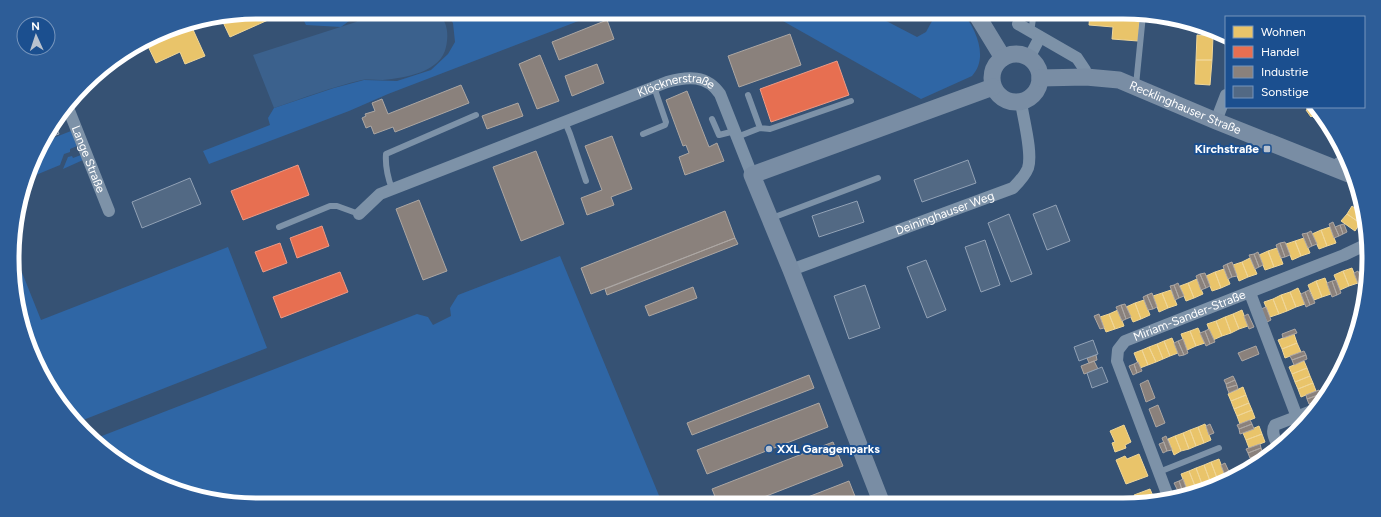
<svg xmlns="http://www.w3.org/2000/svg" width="1381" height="517" font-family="Figtree,sans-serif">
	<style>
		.green { fill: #2f66a5 }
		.water { fill: #3b618d }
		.homes { fill: #e9c46a; stroke: #f0d697 }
		.shops { fill: #e76f51; stroke: #ee9a85 }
		.industry { fill: #8a817c; stroke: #ada7a3 }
		.building { fill: #526984; stroke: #92a2b6 }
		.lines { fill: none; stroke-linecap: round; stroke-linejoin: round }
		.lane { stroke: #7d92a8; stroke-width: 6 }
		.street { stroke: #7d92a8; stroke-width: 12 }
		.secondary { stroke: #798da4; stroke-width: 17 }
		.poi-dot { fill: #b9c2ce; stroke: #1b4f8f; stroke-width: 1.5 }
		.labels { text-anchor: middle; stroke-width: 4; stroke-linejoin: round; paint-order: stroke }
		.street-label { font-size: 12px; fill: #fff; stroke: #1b4f8f }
		.poi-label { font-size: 12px; font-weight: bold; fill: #fff; stroke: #1b4f8f; text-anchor: end }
		.rim { fill: none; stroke: #fff; stroke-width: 5 }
	</style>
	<rect width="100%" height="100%" fill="#365274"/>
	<!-- green -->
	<path class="green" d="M308,12H361L341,27L306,25L301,15Z
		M445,12H602L388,94L349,111L209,164L203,151L270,125L268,118L274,108L334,88L364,80L397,81L431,70L448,54L455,42L453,23Z
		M767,12H869L917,37L926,32L937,12H962C976,28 989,58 972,76L921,99Z
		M71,131L77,146L70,149V152L64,154L60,165L31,177L43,142Z
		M81,155L83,160L63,169L68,157L72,156L73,158Z
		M228,247L267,348L78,422L53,395L17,307L15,255L41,320Z
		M560,256L660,498L651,502L652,504L258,505L194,497L109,454L94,439L417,314L428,317L433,325L451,316L450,308L458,295Z"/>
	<!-- water -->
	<path class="water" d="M369,12H439C447,24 449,32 446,47C441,72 405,78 383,80C376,80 368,79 362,80C332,87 303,98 274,108L253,55L356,22Z"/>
	<!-- homes -->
	<path class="homes" d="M258,12H276L277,16L230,37L221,18Z
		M1045,12H1062L1061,18L1044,17Z
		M1083,12H1116V14L1140,16L1138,41L1112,39L1113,27L1089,25L1090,13Z
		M190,23L205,56L185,64L180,52L156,63L147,44L160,36Z
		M1197,35L1213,36L1212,60H1196Z
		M1196,60H1212L1210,85L1195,84Z
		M1311,107L1318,115L1314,118L1312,116L1311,117L1306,110Z
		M1352,206L1363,214L1364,218L1360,223L1347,214Z
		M1347,214L1360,223L1355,231L1341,221Z
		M1330,227L1336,243L1327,246L1321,230Z
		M1321,230L1327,246L1319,249L1312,234Z
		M1304,238L1310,253L1301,256L1295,241Z
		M1295,241L1301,256L1292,260L1286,244Z
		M1277,248L1283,264L1274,267L1268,251Z
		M1268,251L1274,267L1265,270L1259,255Z
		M1250,258L1257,274L1248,277L1242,262Z
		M1242,262L1248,277L1239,281L1233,265Z
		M1352,268L1358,283L1349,286L1343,271Z
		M1224,269L1230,284L1221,288L1215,272Z
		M1343,271L1349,286L1340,290L1334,275Z
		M1215,272L1221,288L1212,291L1206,276Z
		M1325,278L1331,294L1322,297L1316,281Z
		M1197,279L1203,294L1194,298L1188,283Z
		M1316,281L1322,297L1314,300L1308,285Z
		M1188,283L1194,298L1186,301L1180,286Z
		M1298,288L1305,304L1296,307L1290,292Z
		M1171,290L1177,305L1168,308L1162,293Z
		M1290,292L1296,307L1287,311L1281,295Z
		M1162,293L1168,308L1159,312L1153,296Z
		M1281,295L1287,311L1279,314L1273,299Z
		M1273,299L1279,314L1270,317L1264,302Z
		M1144,300L1150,315L1141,319L1135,303Z
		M1135,303L1141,319L1133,322L1126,307Z
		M1118,310L1124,326L1115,329L1109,314Z
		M1242,310L1248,326L1239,329L1233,314Z
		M1109,314L1115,329L1106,332L1100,317Z
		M1233,314L1239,329L1231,333L1225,317Z
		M1225,317L1231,333L1222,336L1216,321Z
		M1216,321L1222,336L1213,340L1207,324Z
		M1198,328L1205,343L1196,346L1190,331Z
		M1190,331L1196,346L1187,350L1181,334Z
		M1294,334L1297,343L1282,349L1278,340Z
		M1172,338L1178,353L1170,356L1164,341Z
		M1164,341L1170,356L1163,359L1157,344Z
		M1297,343L1301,352L1285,358L1282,349Z
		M1157,344L1163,359L1156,362L1149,347Z
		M1149,347L1156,362L1148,365L1142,350Z
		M1142,350L1148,365L1140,368L1134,353Z
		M1304,361L1307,368L1292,374L1289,367Z
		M1307,368L1310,376L1295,382L1292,374Z
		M1310,376L1313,383L1298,389L1295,382Z
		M1313,383L1316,391L1301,397L1298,389Z
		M1243,387L1246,395L1231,401L1228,394Z
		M1246,395L1249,403L1234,409L1231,401Z
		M1249,403L1252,410L1237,416L1234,409Z
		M1252,410L1255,418L1240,424L1237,416Z
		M1205,424L1211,440L1204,443L1198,427Z
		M1124,425L1131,442L1125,445L1126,448L1115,452L1112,443L1115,442L1110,431Z
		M1259,426L1262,434L1246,440L1243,433Z
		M1198,427L1204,443L1196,446L1190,430Z
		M1293,429L1294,433L1287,441L1284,433Z
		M1190,430L1196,446L1189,449L1183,433Z
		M1183,433L1189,449L1181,451L1175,436Z
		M1262,434L1265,442L1249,448L1246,440Z
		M1175,436L1181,451L1174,455L1168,439Z
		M1268,451L1269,454L1255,464L1253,457Z
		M1139,454L1148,476L1126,484L1116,460L1125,456L1127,459Z
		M1219,459L1225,475L1217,478L1211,462Z
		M1211,462L1217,478L1210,481L1204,465Z
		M1204,465L1210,481L1202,484L1196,468Z
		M1196,468L1202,484L1195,486L1189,471Z
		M1189,471L1195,486L1187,490L1181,474Z
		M1150,489L1156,503H1137L1134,495Z"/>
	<!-- shops -->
	<path class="shops" d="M837,61L849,95L771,122L760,89Z
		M298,165L309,195L243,220L231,191Z
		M322,226L329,246L297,258L290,238Z
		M280,243L287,263L263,272L255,252Z
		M340,272L348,292L281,318L273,297Z"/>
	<!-- industry -->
	<path class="industry" d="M607,20L614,39L559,60L552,42Z
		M790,34L801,65L739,87L728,56Z
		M540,55L559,101L537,109L519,64Z
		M597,64L604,83L572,96L565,76Z
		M461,85L469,103L395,132L393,127L374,134L371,126L366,128L362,118L366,116L365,114L375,111L372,103L382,99L388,114Z
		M687,91L709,147L717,143L724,161L685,175L679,157L689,153L686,145L683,146L666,100Z
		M518,103L523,116L487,129L482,116Z
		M612,136L632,189L611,197L614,205L587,215L581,198L602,190L585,146Z
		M536,151L564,224L521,241L493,167Z
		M419,200L447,271L423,280L396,209Z
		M725,211L735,238L591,294L581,268Z
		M1333,222L1339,236L1334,238L1329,224Z
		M1344,224L1347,232L1343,234L1340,225Z
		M1340,225L1343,234L1339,236L1335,227Z
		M1311,231L1317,244L1312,246L1307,233Z
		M1307,233L1312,246L1308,248L1302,234Z
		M735,238L738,244L607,295L605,289Z
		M1285,242L1290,255L1285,257L1280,243Z
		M1280,243L1285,257L1281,258L1276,245Z
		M1258,252L1263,265L1259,267L1254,254Z
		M1254,254L1259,267L1255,269L1249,255Z
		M1232,262L1237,276L1232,277L1227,264Z
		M1227,264L1232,277L1228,279L1223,266Z
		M1358,271L1363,284L1359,286L1354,273Z
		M1205,273L1210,286L1206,288L1200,274Z
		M1200,274L1206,288L1201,290L1196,276Z
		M1336,280L1341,293L1337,295L1332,281Z
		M1332,281L1337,295L1332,297L1327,283Z
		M1178,283L1184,296L1179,298L1174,285Z
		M1174,285L1179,298L1175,300L1170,286Z
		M693,287L697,298L649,316L645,306Z
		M1309,290L1315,303L1310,305L1305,292Z
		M1305,292L1310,305L1306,307L1301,294Z
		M1152,293L1157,307L1153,309L1147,295Z
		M1147,295L1153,309L1148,310L1143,297Z
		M1125,304L1131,317L1126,319L1121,305Z
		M1121,305L1126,319L1122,321L1116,307Z
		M1266,307L1271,320L1267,322L1261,309Z
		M1099,314L1104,328L1100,329L1094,316Z
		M1248,314L1254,327L1249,329L1244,316Z
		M1209,329L1215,342L1210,344L1205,331Z
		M1295,329L1297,333L1283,338L1282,334Z
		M1205,331L1210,344L1206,346L1200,333Z
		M1183,339L1188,353L1184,355L1178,341Z
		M1178,341L1184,355L1179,356L1174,343Z
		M1256,346L1259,354L1242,361L1238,353Z
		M1304,351L1306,355L1292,360L1290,356Z
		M1096,355L1097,360L1089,363L1087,358Z
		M1306,355L1307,359L1294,365L1292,360Z
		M1094,361L1098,369L1084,374L1081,366Z
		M1138,362L1142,371L1137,373L1134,364Z
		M1134,364L1137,373L1133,375L1129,366Z
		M809,375L814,388L692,435L687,423Z
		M1233,376L1235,380L1226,384L1224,380Z
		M1148,380L1155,398L1146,402L1140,384Z
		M1235,380L1237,385L1227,388L1226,384Z
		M1237,385L1238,389L1229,393L1227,388Z
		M1319,390L1321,394L1307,399L1306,395Z
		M1321,394L1323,399L1309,404L1307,399Z
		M819,403L828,427L707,474L697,450Z
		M1158,405L1165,423L1156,427L1149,409Z
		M1250,420L1252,424L1239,429L1237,425Z
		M1210,424L1214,433L1209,435L1206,426Z
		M1252,424L1254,429L1240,434L1239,429Z
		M1166,436L1172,450L1167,451L1162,438Z
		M833,442L843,466L746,504H718L712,489Z
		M1164,442L1167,451L1163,453L1159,444Z
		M1260,444L1261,448L1248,453L1246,449Z
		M1261,448L1263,453L1250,458L1248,453Z
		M1225,463L1231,476L1226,478L1221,465Z
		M1183,479L1188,493L1184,494L1179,481Z
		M849,481L858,504H790Z
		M1179,481L1182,490L1178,491L1174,483Z"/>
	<!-- building -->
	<path class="building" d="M55,123L59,134L44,139L45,135Z
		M968,160L976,183L922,202L914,180Z
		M190,178L201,204L142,228L132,202Z
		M857,201L864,222L819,237L812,216Z
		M1056,205L1070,241L1047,250L1033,214Z
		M1009,214L1032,274L1011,282L988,223Z
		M985,240L1000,285L981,292L965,247Z
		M926,260L946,310L927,318L907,267Z
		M865,285L880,328L849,339L834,296Z
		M1093,340L1098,354L1079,361L1074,347Z
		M1102,367L1108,382L1092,388L1087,373Z"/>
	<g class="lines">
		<!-- lane -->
		<path class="lane" d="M1031,32L1034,12
			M1136,85L1143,15
			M748,95L760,128
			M712,119L719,135L735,131
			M565,122L570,134L586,181
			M643,134L665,125L666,122L654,87
			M737,137L760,128L770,129L851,101
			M1332,164L1343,157
			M392,189C388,178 385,167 386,154L476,115
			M772,218L878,178
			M279,227L330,206H337L359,214
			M1159,472L1219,448"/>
		<!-- street -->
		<g class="street">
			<path d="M1018,24L1077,58L1085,70L1086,77"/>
			<path d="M1029,58L1040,37"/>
			<path id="s1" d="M68,108L109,211"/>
			<path d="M1216,121L1226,95"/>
			<path id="s2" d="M359,214L380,194L667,82C688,76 707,75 720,94L752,175"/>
			<path id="s3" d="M791,270L1013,188C1019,182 1025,176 1028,168C1033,153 1023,118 1021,102"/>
			<path d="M1250,293L1297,417"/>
			<path d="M1279,448C1276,441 1270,432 1275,425L1314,410"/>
			<path id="s4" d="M1169,499L1117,361L1118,350L1125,341L1344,255L1363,246L1366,243"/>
		</g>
		<!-- secondary -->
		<g class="secondary">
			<path d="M975,12L1003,58"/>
			<circle cx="1016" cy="78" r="24"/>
			<path id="s5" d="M1040,78L1086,77L1119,80L1216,121L1349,174"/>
			<path d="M882,504L791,270L752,175L993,87"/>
		</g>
	</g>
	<!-- markers -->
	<g class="poi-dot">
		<rect x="1263" y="145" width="8" height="8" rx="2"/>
		<circle cx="769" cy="449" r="4"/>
	</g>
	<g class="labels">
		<!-- street labels -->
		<g class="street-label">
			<text dy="4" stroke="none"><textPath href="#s2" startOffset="346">Klöcknerstraße</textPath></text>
			<text dy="4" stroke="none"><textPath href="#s5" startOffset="151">Recklinghauser Straße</textPath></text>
			<text dy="4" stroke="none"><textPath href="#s1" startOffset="55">Lange Straße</textPath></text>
			<text dy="4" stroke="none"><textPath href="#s3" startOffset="164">Deininghauser Weg</textPath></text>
			<text dy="4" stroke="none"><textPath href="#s4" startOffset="239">Miriam-Sander-Straße</textPath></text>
		</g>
		<!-- poi labels -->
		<g class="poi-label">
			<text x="1259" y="153">Kirchstraße</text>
			<text x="777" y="453" text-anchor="start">XXL Garagenparks</text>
		</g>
	</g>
	<!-- crop -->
	<path d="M0 0H1381V517H0ZM258 19H1123A239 239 0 0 1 1362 258V259A239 239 0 0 1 1123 498H258A239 239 0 0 1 19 259V258A239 239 0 0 1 258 19Z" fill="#2d5d98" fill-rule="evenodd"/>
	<path class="rim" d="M258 19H1123A239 239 0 0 1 1362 258V259A239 239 0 0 1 1123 498H258A239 239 0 0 1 19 259V258A239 239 0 0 1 258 19Z"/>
	<!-- legend -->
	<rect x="1225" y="16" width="140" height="92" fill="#1b4f8f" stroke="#7695bc"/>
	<rect x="1233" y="26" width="20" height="12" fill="#e9c46a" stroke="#7695bc"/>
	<text x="1261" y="36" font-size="12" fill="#ffffff">Wohnen</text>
	<rect x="1233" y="46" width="20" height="12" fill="#e76f51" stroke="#7695bc"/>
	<text x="1261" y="56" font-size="12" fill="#ffffff">Handel</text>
	<rect x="1233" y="66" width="20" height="12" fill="#8a817c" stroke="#7695bc"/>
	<text x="1261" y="76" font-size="12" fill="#ffffff">Industrie</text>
	<rect x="1233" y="86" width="20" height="12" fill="#526984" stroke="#7695bc"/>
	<text x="1261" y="96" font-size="12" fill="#ffffff">Sonstige</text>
	<!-- north arrow -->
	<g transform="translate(36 36) rotate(357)"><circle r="19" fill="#1b4f8f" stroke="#7695bc"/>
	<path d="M0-3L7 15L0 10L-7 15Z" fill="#b9c2ce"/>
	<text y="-6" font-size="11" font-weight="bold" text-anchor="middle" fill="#ffffff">N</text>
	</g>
</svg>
